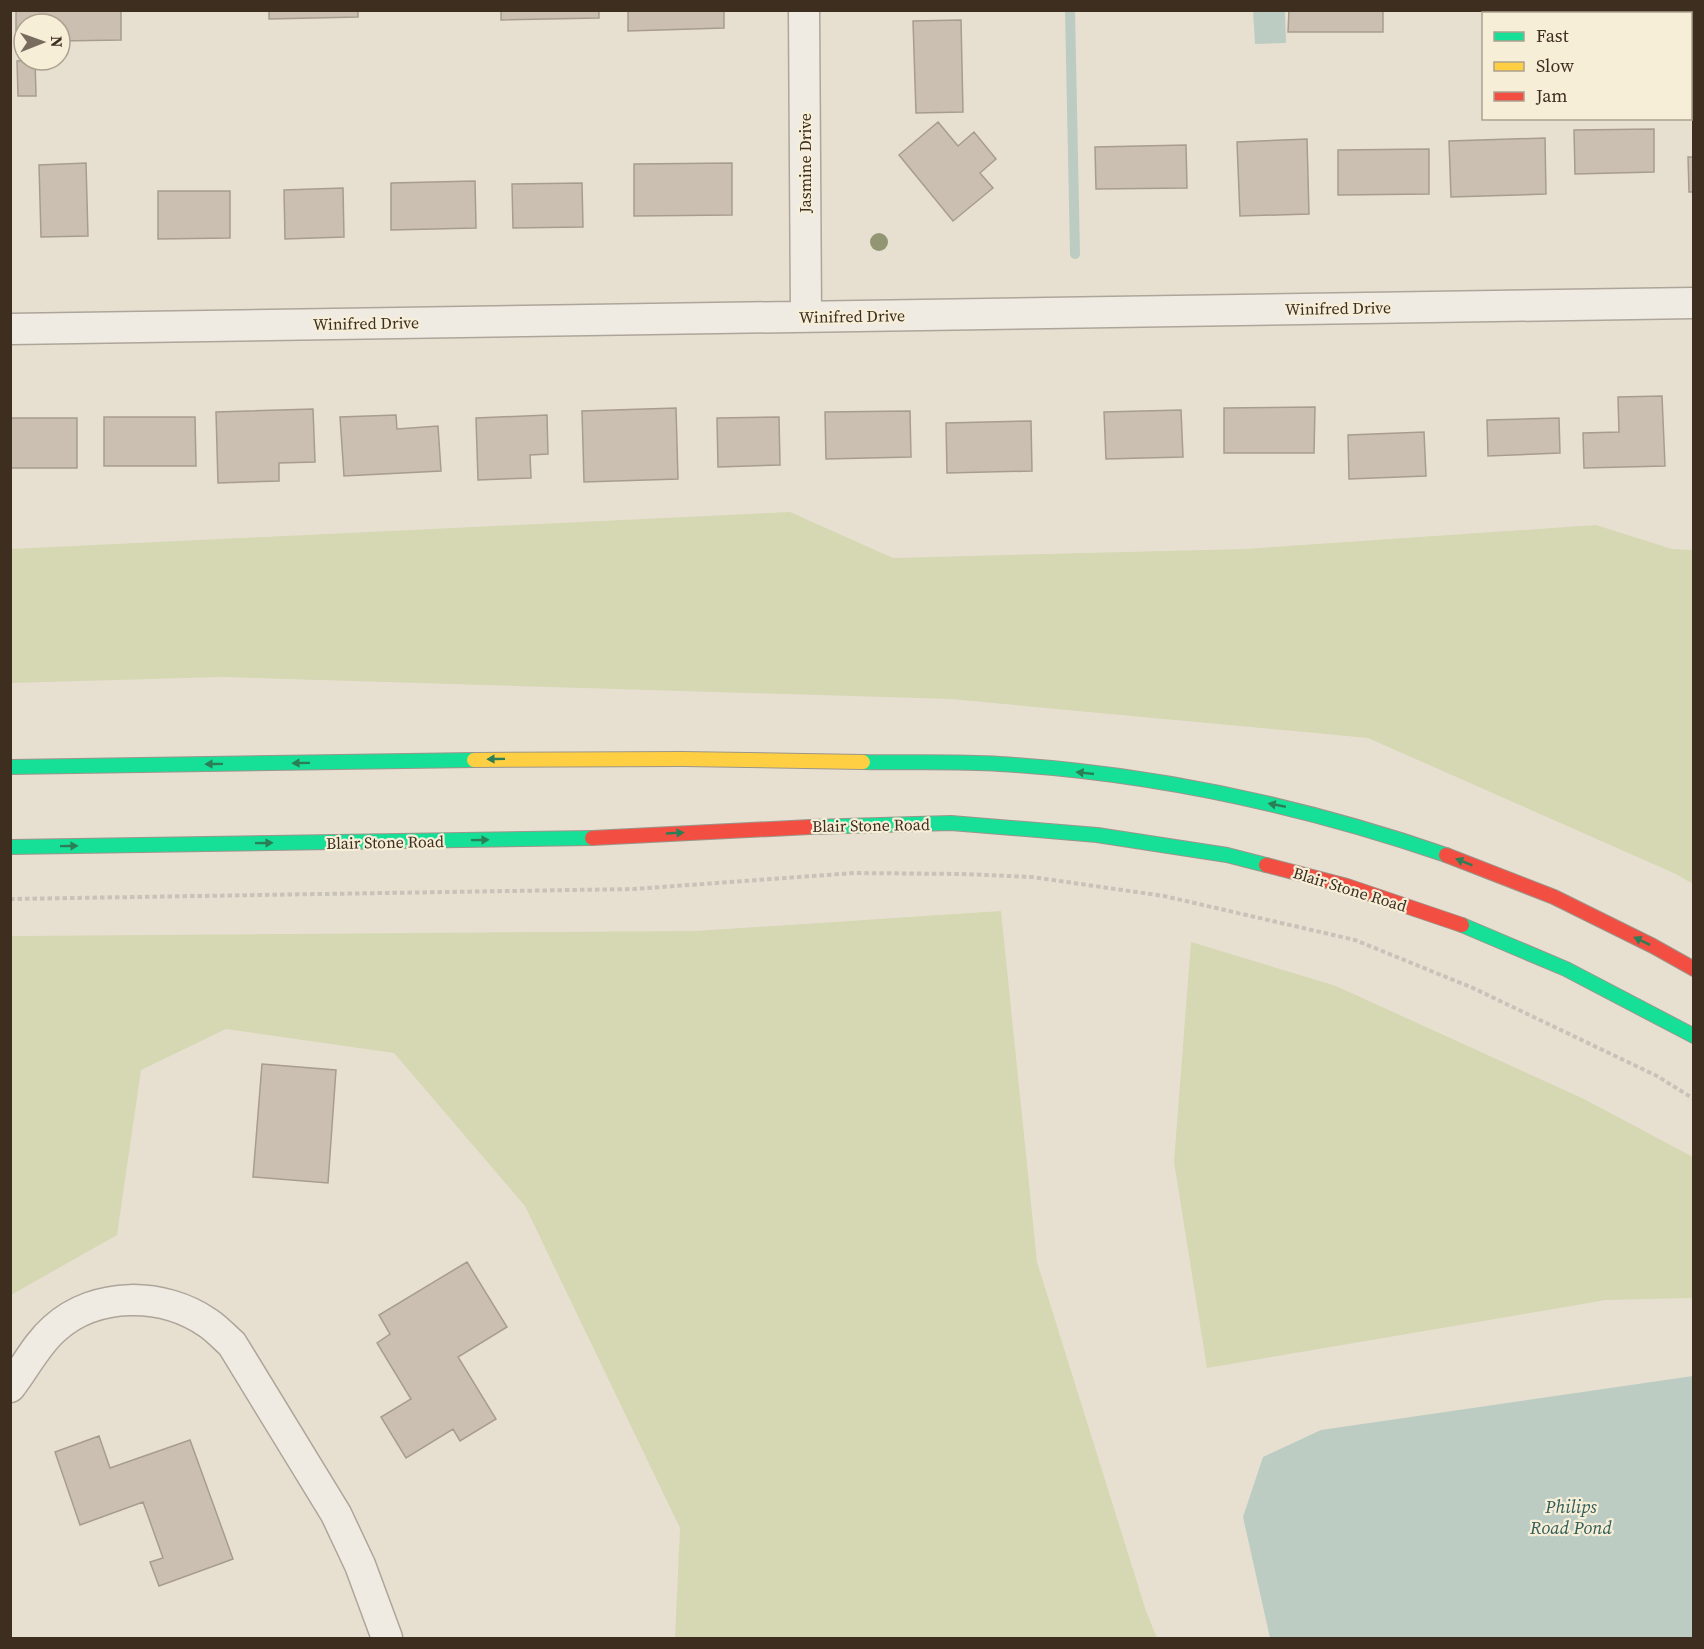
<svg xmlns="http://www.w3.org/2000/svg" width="1704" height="1649" font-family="'Source Serif 4',serif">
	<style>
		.green { fill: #d6d7b3 }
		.water { fill: #bcccc2 }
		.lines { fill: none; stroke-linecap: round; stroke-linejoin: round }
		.stream { stroke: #bcccc2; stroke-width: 10 }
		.building { fill: #cbbfb2; stroke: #a89c90; stroke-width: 1.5 }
		.street-casing { stroke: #ada599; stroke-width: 33 }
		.fast-casing { stroke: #9c958a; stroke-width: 16 }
		.slow-casing { stroke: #9c958a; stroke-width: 16 }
		.jam-casing { stroke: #9c958a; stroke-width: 16 }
		.path { stroke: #c8c2b9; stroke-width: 4; stroke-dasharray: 4.5 3; stroke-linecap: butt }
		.street { stroke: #efebe3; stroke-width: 30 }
		.fast { stroke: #16e098; stroke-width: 14 }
		.slow { stroke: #ffcf43; stroke-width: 14 }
		.jam { stroke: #f24e42; stroke-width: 14 }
		.tree { fill: #929673 }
		.oneway { fill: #2b7e56 }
		.labels { text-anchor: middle; stroke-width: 4.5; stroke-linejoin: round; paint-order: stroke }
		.street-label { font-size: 16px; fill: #3d2e20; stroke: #f7eed8 }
		.water-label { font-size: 18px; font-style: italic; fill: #2f5d5a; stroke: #f7eed8 }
	</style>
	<rect width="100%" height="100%" fill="#e7e0d1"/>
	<!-- green -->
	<path class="green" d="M790,512L893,558L1246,549L1596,525L1672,549L1693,550V884L1676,874L1368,738L950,699L222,677L11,683V549Z
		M1001,911L1037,1262L1146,1611L1157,1638H675L680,1528L525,1206L394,1053L226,1029L141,1070L117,1235L11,1295V936L696,931Z
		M1191,942L1336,986L1584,1099L1693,1157V1298L1606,1300L1207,1368L1174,1162Z"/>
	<!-- water -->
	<path class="water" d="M1253,11H1285L1286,43L1255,44Z
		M1693,1376V1638H1270L1243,1517L1263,1457L1321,1430Z"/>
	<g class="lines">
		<!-- stream -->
		<path class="stream" d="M1070,10L1075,254"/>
	</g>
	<!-- building -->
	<path class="building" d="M16,10H121V40L60,41V24H24V35H16Z
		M269,10H358V17L269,19Z
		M501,10H599V18L501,20Z
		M628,10H724V28L628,31Z
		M1289,10H1383V32H1288Z
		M961,20L963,112L916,113L913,21Z
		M35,60L36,96H18L17,61Z
		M938,122L958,146L974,132L996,159L980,173L993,188L953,221L899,155Z
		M1654,129V172L1575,174L1574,130Z
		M1545,138L1546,194L1451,197L1449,141Z
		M1307,139L1309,214L1240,216L1237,142Z
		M1186,145L1187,188L1096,189L1095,147Z
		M1429,149V194L1338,195V150Z
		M1688,157H1694V192H1689Z
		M86,163L88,236L41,237L39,165Z
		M732,163V215L634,216V164Z
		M475,181L476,228L391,230V183Z
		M582,183L583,227L513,228L512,184Z
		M343,188L344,237L285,239L284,190Z
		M158,191H230V238L158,239Z
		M1662,396L1665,466L1584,468L1583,433L1619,432L1618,397Z
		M1315,407L1314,453H1224V408Z
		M676,408L678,479L584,482L582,411Z
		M313,409L315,462L279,463V481L218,483L216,412Z
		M1181,410L1183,457L1106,459L1104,412Z
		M910,411L911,457L826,459L825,412Z
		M396,415L397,429L438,426L441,471L344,476L340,417Z
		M547,415L548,454L530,455L531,478L478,480L476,418Z
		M104,417H195L196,466H104Z
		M779,417L780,465L718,467L717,418Z
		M10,418H77V468H10Z
		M1559,418L1560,453L1488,456L1487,420Z
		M1031,421L1032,471L947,473L946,423Z
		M1424,432L1426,476L1349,479L1348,435Z
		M262,1064L336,1070L328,1183L253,1177Z
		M467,1262L507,1327L458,1357L496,1419L460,1441L453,1429L406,1458L381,1417L411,1399L377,1343L390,1334L379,1315Z
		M99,1436L110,1468L190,1440L233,1559L159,1586L150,1562L163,1558L143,1502L80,1525L55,1452Z"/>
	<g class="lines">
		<!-- street casing -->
		<g class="street-casing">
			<path id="street" d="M804,10L806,316
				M10,329L1694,303
				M10,1387C25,1368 36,1345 54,1329C96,1291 163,1292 208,1323C217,1329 224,1337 232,1344L336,1514L360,1565L387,1638"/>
		</g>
		<!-- fast casing -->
		<g class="fast-casing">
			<path id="fast" d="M863,762C908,763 954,761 1000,764C1151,773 1303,806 1446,855
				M10,767L474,760
				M810,827L951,823L1097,835L1227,855L1266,865
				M10,847L592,838
				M1462,925L1566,969L1694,1036"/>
		</g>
		<!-- slow casing -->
		<g class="slow-casing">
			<path id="slow" d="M474,760L682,759L863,762"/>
		</g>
		<!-- jam casing -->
		<g class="jam-casing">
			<path id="jam" d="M592,838L810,827
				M1446,855L1554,897L1653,946L1694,969
				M1266,865L1347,886L1462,925"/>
		</g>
		<!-- path -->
		<path class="path" d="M10,899L634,889L854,873L963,874L1032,877L1164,896L1355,940L1473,988L1657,1076L1694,1099"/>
		<!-- street -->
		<use href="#street" class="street"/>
		<!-- fast -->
		<use href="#fast" class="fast"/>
		<!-- slow -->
		<use href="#slow" class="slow"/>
		<!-- jam -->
		<use href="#jam" class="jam"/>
	</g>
	<!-- trees -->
	<circle class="tree" cx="879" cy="242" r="9"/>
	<!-- one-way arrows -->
	<defs><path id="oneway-solid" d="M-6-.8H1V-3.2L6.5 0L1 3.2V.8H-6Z" transform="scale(1.5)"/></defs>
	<g class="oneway">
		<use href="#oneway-solid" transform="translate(496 759) rotate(179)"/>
		<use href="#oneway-solid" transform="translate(301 763) rotate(179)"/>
		<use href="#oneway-solid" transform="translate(214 764) rotate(179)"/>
		<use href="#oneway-solid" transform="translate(1085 773) rotate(-174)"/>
		<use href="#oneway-solid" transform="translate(1277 805) rotate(-169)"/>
		<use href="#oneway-solid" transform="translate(675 833) rotate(-3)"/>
		<use href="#oneway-solid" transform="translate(480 840) rotate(-1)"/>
		<use href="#oneway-solid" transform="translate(264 843) rotate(-1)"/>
		<use href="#oneway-solid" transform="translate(69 846) rotate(-1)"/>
		<use href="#oneway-solid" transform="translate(1464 862) rotate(-158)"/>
		<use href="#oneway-solid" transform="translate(1642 941) rotate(-154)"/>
	</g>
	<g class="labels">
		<!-- street labels -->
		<g class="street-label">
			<text transform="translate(805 163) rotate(-90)" y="6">Jasmine Drive</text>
			<text transform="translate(1338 308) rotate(-1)" y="6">Winifred Drive</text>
			<text transform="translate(852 316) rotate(-1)" y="6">Winifred Drive</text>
			<text transform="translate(366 323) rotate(-1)" y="6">Winifred Drive</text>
			<text transform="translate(871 825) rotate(-1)" y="6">Blair Stone Road</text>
			<text transform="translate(385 842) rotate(-1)" y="6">Blair Stone Road</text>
			<text transform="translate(1350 889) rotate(17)" y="6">Blair Stone Road</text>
		</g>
		<!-- water labels -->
		<g class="water-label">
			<text x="1571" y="1513">Philips<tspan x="1571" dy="21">Road Pond</tspan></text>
		</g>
	</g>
	<!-- border -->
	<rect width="1704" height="1649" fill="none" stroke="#3d2e20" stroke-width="24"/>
	<!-- legend -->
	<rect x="1482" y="12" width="210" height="108" fill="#f7eed8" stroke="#ada18e" stroke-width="1.5"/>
	<rect x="1494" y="32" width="30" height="9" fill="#16e098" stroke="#ada18e" stroke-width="1.5"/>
	<text x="1536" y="42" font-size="18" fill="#3d2e20">Fast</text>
	<rect x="1494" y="62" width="30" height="9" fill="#ffcf43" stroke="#ada18e" stroke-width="1.5"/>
	<text x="1536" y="72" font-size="18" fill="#3d2e20">Slow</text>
	<rect x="1494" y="92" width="30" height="9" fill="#f24e42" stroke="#ada18e" stroke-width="1.5"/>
	<text x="1536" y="102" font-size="18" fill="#3d2e20">Jam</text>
	<!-- north arrow -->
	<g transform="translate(42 42) rotate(89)"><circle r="28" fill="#f7eed8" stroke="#ada18e" stroke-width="1.5"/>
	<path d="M0-4.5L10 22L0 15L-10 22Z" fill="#786c5e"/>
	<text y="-9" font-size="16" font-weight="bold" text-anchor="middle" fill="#3d2e20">N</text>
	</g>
</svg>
